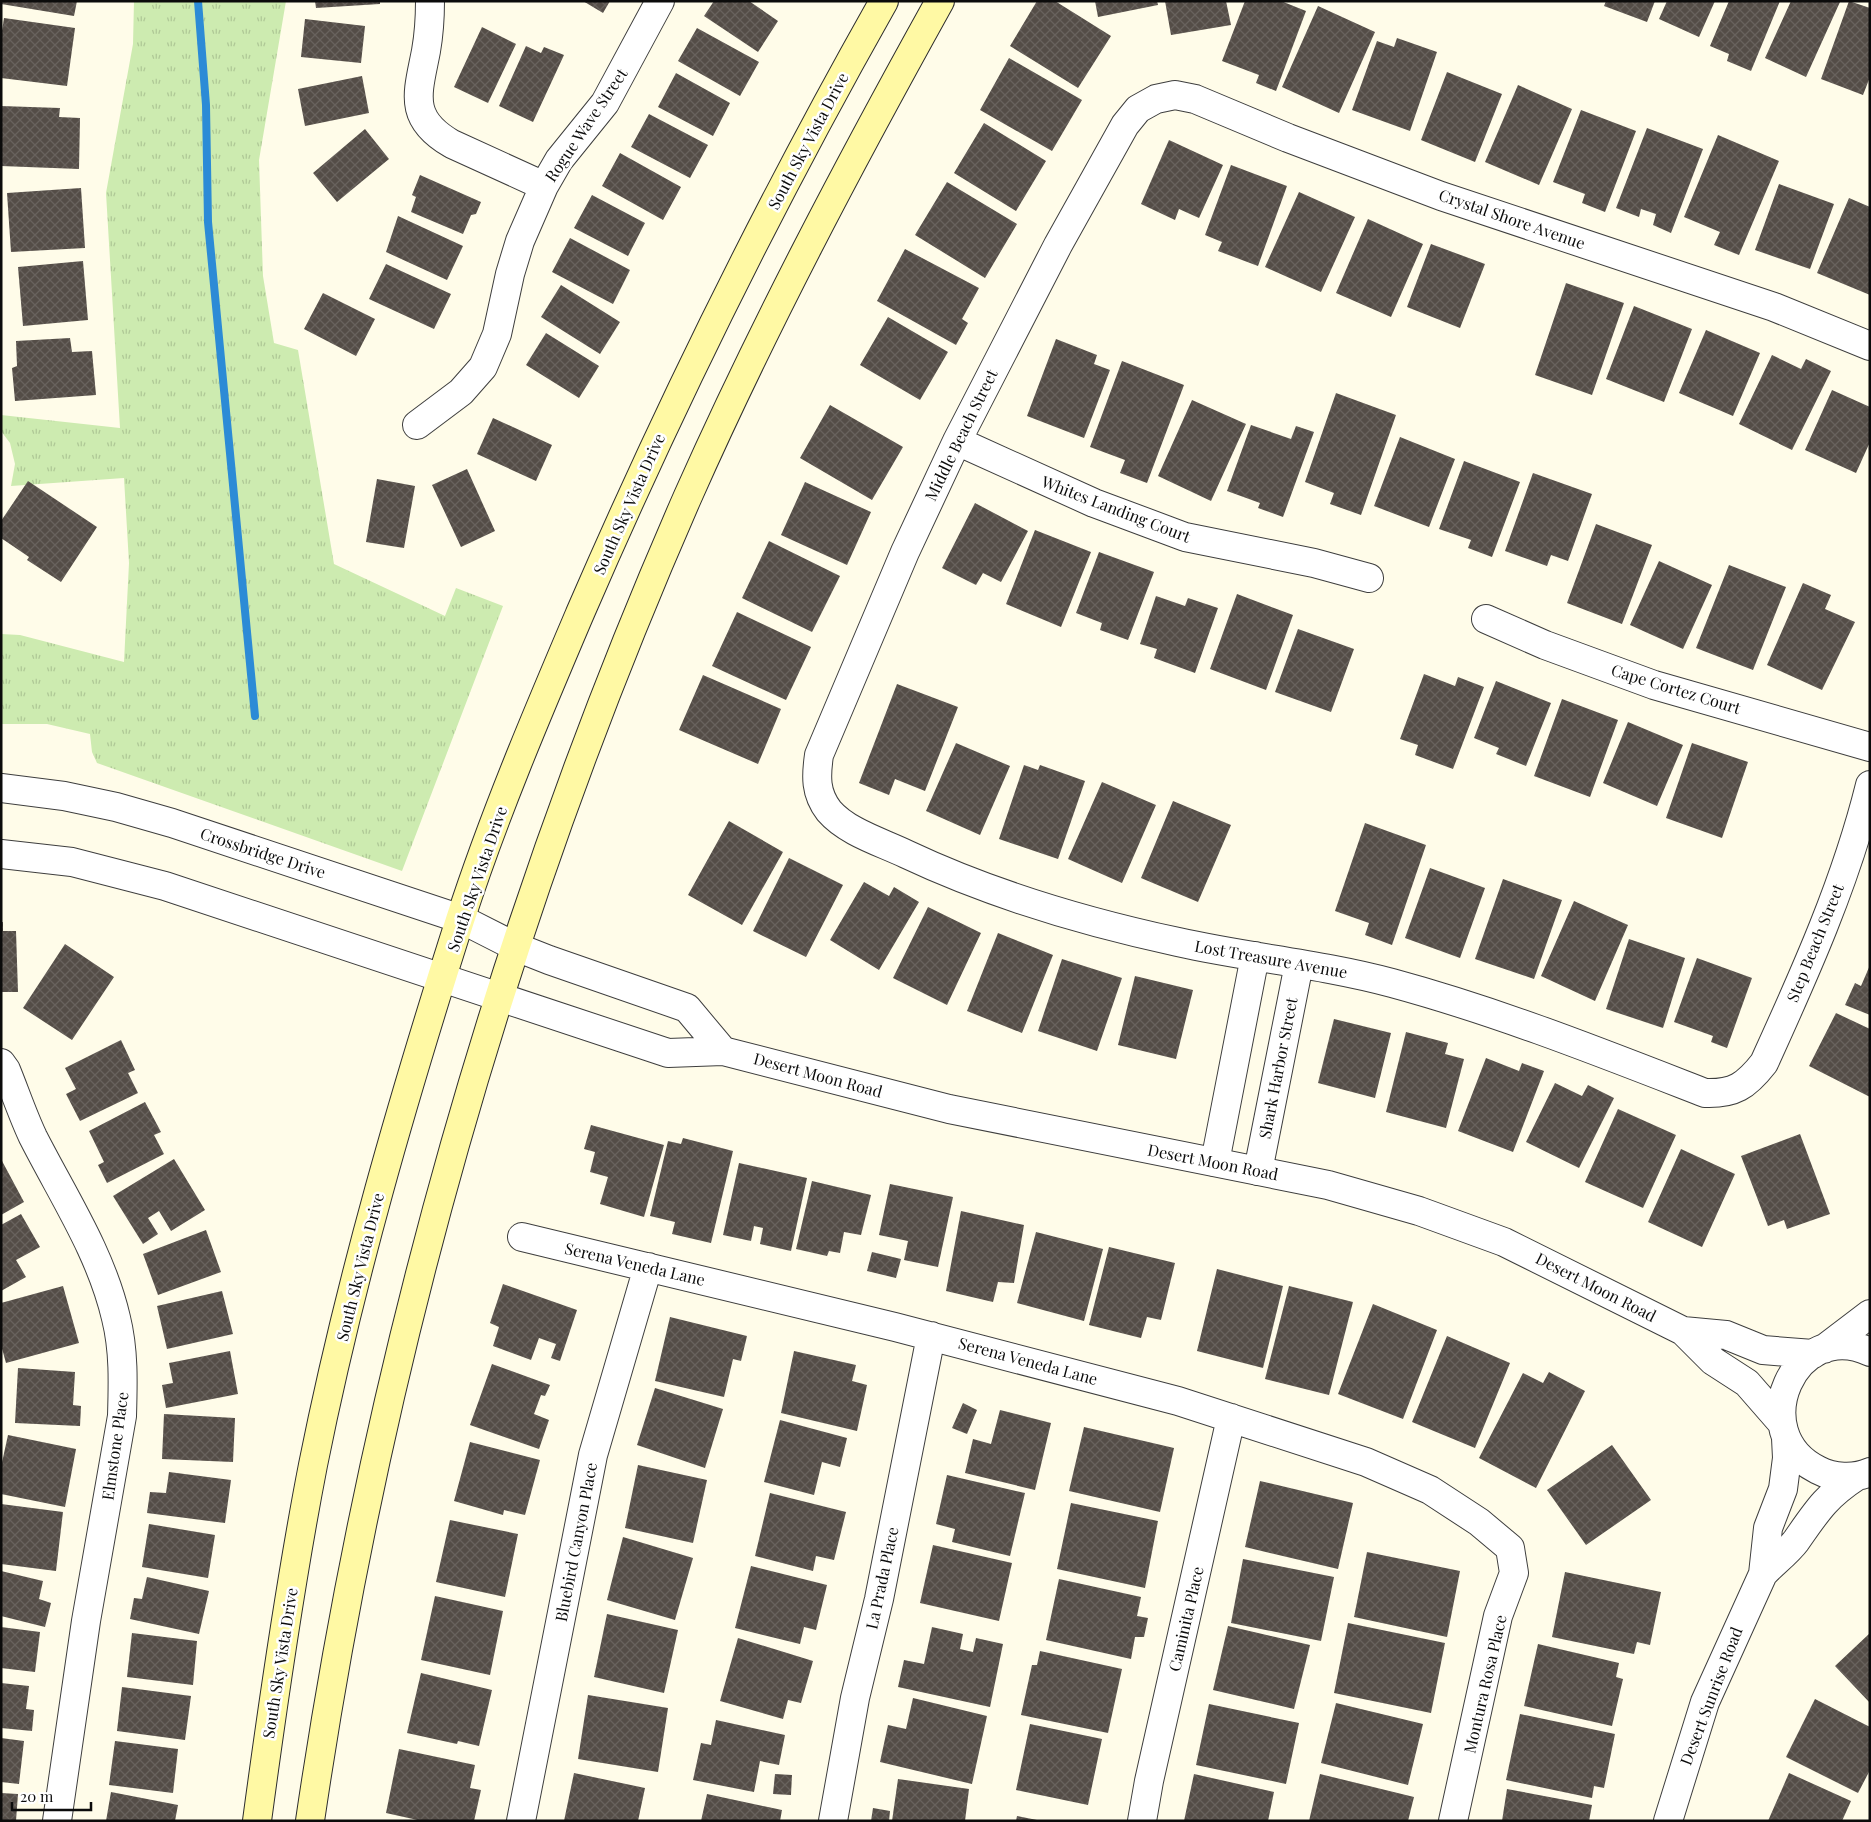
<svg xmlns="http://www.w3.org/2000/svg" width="1871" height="1822" font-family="'Playfair Display',serif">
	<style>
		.grass { fill: url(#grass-tufts) }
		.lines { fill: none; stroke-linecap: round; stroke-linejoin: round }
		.stream { stroke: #2c8bd6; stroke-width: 8 }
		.building { fill: url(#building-cross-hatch) }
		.minor-casing { stroke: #3e3e3e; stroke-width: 30 }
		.tertiary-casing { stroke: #3e3e3e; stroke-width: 30 }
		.secondary-casing { stroke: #2d2d2d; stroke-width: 30 }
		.minor { stroke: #fff; stroke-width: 28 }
		.tertiary { stroke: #fff; stroke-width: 28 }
		.secondary { stroke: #fff9a4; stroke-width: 28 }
		.labels { text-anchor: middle; stroke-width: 5; stroke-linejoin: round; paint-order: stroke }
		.street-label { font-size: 16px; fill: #0b0b0b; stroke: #fff }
	</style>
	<defs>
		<pattern id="grass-tufts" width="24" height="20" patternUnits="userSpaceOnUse" patternTransform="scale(1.25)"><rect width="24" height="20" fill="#cdebb0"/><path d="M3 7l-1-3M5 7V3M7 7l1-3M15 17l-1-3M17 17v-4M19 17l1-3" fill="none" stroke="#afc896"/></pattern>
		<pattern id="building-cross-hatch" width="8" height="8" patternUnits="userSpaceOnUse" patternTransform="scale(1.25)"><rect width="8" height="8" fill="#544d47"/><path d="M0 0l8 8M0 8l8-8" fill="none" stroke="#68625d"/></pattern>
	</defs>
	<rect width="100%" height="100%" fill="#fffce9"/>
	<!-- grass -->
	<path class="grass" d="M134,1H286L259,160L263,276L274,343L298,350L334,564L445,616L456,588L503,606L402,871L97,763L92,752L90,734L47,724H1V634L20,635L124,662L129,563L124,478L11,486L15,464L10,443L1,431V415L120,428L106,193L133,44Z"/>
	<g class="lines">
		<!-- stream -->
		<path class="stream" d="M198,1L206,105L208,222L255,716"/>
	</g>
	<!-- building -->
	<path class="building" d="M1,1H77L74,16L1,4Z
		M315,1H380V4L316,8Z
		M583,1H610L603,13Z
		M714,1H749L778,21L758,52L704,16Z
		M1037,1H1055L1111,36L1078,88L1010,46Z
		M1095,1H1157L1158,5L1098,17Z
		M1165,1H1226L1231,25L1171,35Z
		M1245,1H1281L1306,11L1276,91L1256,83L1259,75L1222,61Z
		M1606,1H1655L1647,22L1604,6Z
		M1667,1H1715L1699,37L1659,19Z
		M1729,1H1780L1751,71L1727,61L1729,54L1710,46Z
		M1791,1L1840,2L1806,77L1765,58Z
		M1849,1L1870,8V77L1863,95L1821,79Z
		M1318,6L1375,32L1339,113L1282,87Z
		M4,18L75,28L67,86L1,78V37Z
		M305,19L365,26L361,63L301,57Z
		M482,27L516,44L488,103L454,87Z
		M697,28L759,62L740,96L678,61Z
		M1397,38L1437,52L1410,131L1352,110L1377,41L1394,47Z
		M526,46L541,53L544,47L564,55L533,122L499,106Z
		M1009,58L1082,100L1052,151L980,110Z
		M1447,72L1502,94L1475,162L1421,140Z
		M676,73L730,103L713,136L658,107Z
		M362,76L369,113L305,126L298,89Z
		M1518,85L1572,109L1539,185L1485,162Z
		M1,106L60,108L59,117L80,118L79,169L1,166Z
		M1581,110L1636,131L1605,212L1582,203L1585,194L1553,182Z
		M649,114L708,145L690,178L631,147Z
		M984,123L1046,161L1016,211L954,173Z
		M1647,128L1703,149L1671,233L1653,225L1656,214L1641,209L1639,217L1616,208Z
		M365,129L389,159L337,202L313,173Z
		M1718,135L1779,161L1739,255L1714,245L1720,232L1684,217Z
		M1169,140L1223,165L1199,218L1179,209L1175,220L1141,204Z
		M620,153L681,187L663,220L602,186Z
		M1231,165L1287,186L1258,266L1218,251L1222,242L1205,235Z
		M420,175L481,202L476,214L471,215L463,234L411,212L416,197L412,195Z
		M947,182L1017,224L985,278L915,235Z
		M1779,184L1834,204L1810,269L1755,250Z
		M81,188L85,248L11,252L7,193Z
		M1299,192L1355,217L1321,292L1265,267Z
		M592,195L645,223L628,256L574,228Z
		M1849,198L1870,207V295L1817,273Z
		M398,216L463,246L447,280L386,252Z
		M1368,219L1423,244L1391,317L1336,293Z
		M570,238L630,270L613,304L552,272Z
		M1431,244L1485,264L1460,328L1407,307Z
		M905,249L979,288L962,319L968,323L956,345L877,301Z
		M83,261L88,320L23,326L18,267Z
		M386,264L451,294L434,329L369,299Z
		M1566,283L1624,303L1592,395L1535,375Z
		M561,285L620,322L600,354L541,317Z
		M323,293L375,319L356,356L304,329Z
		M1634,306L1692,329L1664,402L1606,379Z
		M888,317L948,352L920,400L860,365Z
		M1706,330L1760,353L1733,416L1679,393Z
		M546,333L599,366L579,398L526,365Z
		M70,338L72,352L92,351L96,395L15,401L12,368L17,366L16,341Z
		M1056,339L1097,355L1094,364L1110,370L1084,438L1027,416Z
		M1772,355L1801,369L1806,359L1831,371L1792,450L1739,424Z
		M1122,361L1184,385L1147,483L1120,473L1125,460L1090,447Z
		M1832,390L1870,407V442L1856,473L1805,450Z
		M1336,393L1396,415L1361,515L1330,504L1334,493L1305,482Z
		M1192,400L1246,424L1211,501L1158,476Z
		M830,405L903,447L872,500L800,458Z
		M493,418L552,445L536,481L477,454Z
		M1251,425L1291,439L1296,426L1314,432L1283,517L1258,508L1260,503L1227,491Z
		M1400,437L1455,459L1429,527L1374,506Z
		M1464,461L1520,482L1492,557L1468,548L1471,540L1439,529Z
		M467,469L495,531L461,547L432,485Z
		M1533,473L1592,494L1568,561L1551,555L1547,566L1505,551Z
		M377,479L415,486L404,548L366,542Z
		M28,481L97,527L61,582L27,560L29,557L1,538V521Z
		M805,482L871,512L847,565L781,535Z
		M975,503L1028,531L1001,582L983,573L976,585L942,568Z
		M1596,524L1652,545L1622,624L1567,603Z
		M1035,530L1091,552L1061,627L1006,604Z
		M769,541L840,576L812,632L742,598Z
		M1099,552L1154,572L1128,640L1100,630L1102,623L1076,613Z
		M1659,561L1712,585L1683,649L1630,625Z
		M1729,565L1786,587L1753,670L1696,648Z
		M1803,583L1831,595L1825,609L1855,622L1822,690L1767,665Z
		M1237,594L1293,615L1266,690L1210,669Z
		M1156,596L1185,606L1188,598L1218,608L1195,673L1154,658L1157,649L1140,644Z
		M737,612L811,647L786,700L712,666Z
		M1298,629L1354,649L1331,712L1275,692Z
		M1424,674L1455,686L1458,677L1484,687L1453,769L1415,755L1418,745L1400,739Z
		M703,675L781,709L758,764L679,730Z
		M1496,681L1551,703L1526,766L1496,754L1499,748L1474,738Z
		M897,684L958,707L925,791L895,779L889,795L859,783Z
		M1562,699L1618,720L1590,797L1534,776Z
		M1628,722L1683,745L1657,806L1603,783Z
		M956,743L1010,766L980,835L926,811Z
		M1692,743L1748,762L1722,838L1666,818Z
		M1024,765L1038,770L1040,765L1085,781L1058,859L999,839Z
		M1102,782L1156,805L1122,883L1068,859Z
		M1173,801L1231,825L1198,902L1141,878Z
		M729,821L783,852L742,925L688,895Z
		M1365,823L1426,845L1392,945L1365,935L1369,923L1335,911Z
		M789,858L843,885L806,957L753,931Z
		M1430,868L1485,888L1460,958L1405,938Z
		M1503,879L1562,900L1534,979L1475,959Z
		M864,882L889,896L894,887L919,902L879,970L830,940Z
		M1574,901L1628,925L1595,1001L1541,976Z
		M928,907L981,933L947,1005L893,978Z
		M1,922H3V931H16L18,992H1Z
		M998,933L1053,955L1022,1033L967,1011Z
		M1629,939L1685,958L1663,1028L1606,1009Z
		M65,944L114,977L72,1040L23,1008Z
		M1697,958L1752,978L1727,1048L1711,1042L1713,1036L1674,1022Z
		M1062,959L1122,978L1097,1051L1038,1031Z
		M1870,965V1015L1845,1005L1855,983L1861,986Z
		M1135,976L1193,990L1176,1059L1118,1045Z
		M1836,1013L1870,1029V1097L1809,1066Z
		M1334,1019L1391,1033L1375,1098L1318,1083Z
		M1406,1032L1448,1043L1445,1054L1464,1059L1446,1128L1386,1112Z
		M121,1040L135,1070L128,1073L138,1093L80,1121L66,1094L76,1089L65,1068Z
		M1486,1058L1519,1071L1522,1063L1544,1071L1513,1152L1458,1131Z
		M1555,1083L1582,1096L1588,1085L1614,1098L1579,1168L1526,1142Z
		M145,1102L161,1132L154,1135L164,1154L107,1183L98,1165L104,1162L89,1131Z
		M1618,1109L1676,1135L1643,1208L1585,1182Z
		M591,1125L664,1145L644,1217L600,1204L608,1177L590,1172L595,1152L584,1149Z
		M1800,1134L1830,1214L1787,1229L1784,1220L1768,1226L1741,1156Z
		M683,1138L733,1151L711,1243L672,1234L675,1222L650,1216L668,1141L681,1144Z
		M1681,1149L1735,1174L1702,1247L1648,1222Z
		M1,1159L24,1202L1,1215Z
		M174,1159L205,1210L171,1231L159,1211L148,1218L158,1234L143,1244L113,1196Z
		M739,1163L807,1178L791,1251L760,1244L763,1228L754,1226L751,1241L723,1235Z
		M812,1181L871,1195L861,1235L844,1232L840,1253L829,1251L827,1256L796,1249Z
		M890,1184L953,1197L938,1267L904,1260L908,1241L879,1235Z
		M961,1211L1024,1225L1014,1283L998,1282L993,1302L946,1291Z
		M21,1214L40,1247L16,1260L26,1277L1,1291V1225Z
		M206,1230L221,1272L158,1295L143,1254Z
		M1036,1232L1103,1249L1084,1321L1017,1303Z
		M1109,1247L1175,1263L1161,1320L1147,1317L1141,1338L1089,1325Z
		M872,1252L901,1259L896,1278L867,1271Z
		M1217,1269L1283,1286L1263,1368L1197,1351Z
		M503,1284L577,1310L560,1361L551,1358L556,1344L539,1338L531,1360L493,1346L499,1327L490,1323Z
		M63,1286L79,1343L6,1363L1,1345V1303Z
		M1289,1286L1353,1302L1329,1395L1265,1379Z
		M222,1291L233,1334L167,1349L157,1306Z
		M1373,1304L1437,1330L1403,1419L1338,1394Z
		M670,1317L747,1336L741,1361L733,1359L724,1397L655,1381Z
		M1447,1336L1510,1363L1475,1448L1412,1422Z
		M230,1351L238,1394L166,1408L162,1385L173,1383L169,1363Z
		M794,1351L856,1365L852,1381L867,1385L857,1431L781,1413Z
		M492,1364L550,1385L545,1396L541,1395L534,1414L549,1420L539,1449L470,1425Z
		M18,1368L75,1372L73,1405L81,1406L80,1426L15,1423Z
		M1549,1372L1585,1391L1536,1488L1479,1458L1523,1373L1543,1383Z
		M655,1388L723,1409L705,1468L637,1445Z
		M963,1403L977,1410L967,1434L952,1428Z
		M1000,1410L1051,1423L1035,1490L965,1473L973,1439L991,1444Z
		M164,1414L235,1418L233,1462L162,1459Z
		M780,1420L847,1438L840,1467L822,1462L814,1495L764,1482Z
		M1084,1427L1174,1448L1160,1512L1069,1491Z
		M8,1435L76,1449L65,1507L1,1494V1467Z
		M470,1442L540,1460L525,1515L504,1510L503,1515L454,1501Z
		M1612,1445L1651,1500L1586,1545L1547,1490Z
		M638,1465L707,1480L693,1543L625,1528Z
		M169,1472L231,1480L225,1523L147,1513L150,1492L166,1493Z
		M947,1475L1025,1493L1010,1556L952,1542L955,1529L936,1524Z
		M1260,1481L1353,1503L1338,1569L1245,1547Z
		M770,1493L846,1512L834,1560L816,1556L813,1571L755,1556Z
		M1071,1503L1158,1521L1145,1588L1057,1569Z
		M1,1504L63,1512L56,1571L1,1564Z
		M450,1520L518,1534L505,1597L436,1582Z
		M149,1524L215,1535L208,1578L142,1567Z
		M623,1537L693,1558L675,1620L607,1600Z
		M933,1545L1012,1563L999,1621L920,1603Z
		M1367,1552L1460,1571L1447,1637L1354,1617Z
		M1243,1559L1334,1577L1321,1641L1231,1623Z
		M751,1566L827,1585L816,1630L804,1627L800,1644L735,1628Z
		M1,1571L43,1581L39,1599L51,1603L45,1627L1,1616Z
		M1565,1572L1661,1592L1650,1645L1637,1642L1634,1654L1552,1637Z
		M147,1577L209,1591L199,1634L130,1619L134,1598L142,1599Z
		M1059,1579L1141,1597L1137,1616L1148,1618L1144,1637H1135L1131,1659L1046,1640Z
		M435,1596L503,1611L490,1675L421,1660Z
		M607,1614L678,1630L664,1693L594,1677Z
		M1348,1623L1445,1643L1431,1713L1334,1693Z
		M1228,1626L1310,1645L1294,1709L1213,1690Z
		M1,1627L40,1632L35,1672L1,1668Z
		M932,1627L963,1634L960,1649L973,1652L976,1638L1003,1644L990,1707L898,1687L904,1660L924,1664Z
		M132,1633L197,1641L193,1685L127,1677Z
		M1870,1633V1703L1835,1666Z
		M738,1638L813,1661L801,1703L788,1700L783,1719L720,1701Z
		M1538,1644L1619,1663L1616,1677L1623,1679L1612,1726L1524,1706Z
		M1040,1651L1122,1669L1108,1733L1021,1715L1032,1665H1037Z
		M421,1673L492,1690L479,1746L458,1741L457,1744L407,1733Z
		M1,1683L29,1686L26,1709L34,1710L32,1731L1,1728Z
		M122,1687L191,1696L185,1740L117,1731Z
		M588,1695L668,1708L658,1772L578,1759Z
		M913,1698L987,1716L972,1784L880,1762L888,1725L906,1729Z
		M1815,1699L1870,1727V1770L1858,1793L1786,1757Z
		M1336,1703L1423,1724L1408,1785L1321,1763Z
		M1209,1704L1299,1723L1286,1784L1196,1765Z
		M1520,1714L1615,1734L1604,1788L1594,1786L1592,1798L1506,1780Z
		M716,1720L785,1735L779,1765L760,1761L754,1792L693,1780L701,1743L711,1745Z
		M1030,1724L1102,1739L1088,1805L1016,1790Z
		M1,1738L24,1741L19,1784L1,1782Z
		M115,1741L178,1749L173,1793L109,1785Z
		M399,1749L475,1765L470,1788L481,1790L474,1821H422L386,1813Z
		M574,1773L645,1788L638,1821H564Z
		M1789,1773L1851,1801L1842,1821H1768Z
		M775,1774L792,1775L791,1795L773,1794Z
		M1194,1774L1274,1792L1268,1821H1184Z
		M1320,1774L1414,1797L1408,1821H1309Z
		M898,1779L969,1789L965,1821H892Z
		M1507,1789L1592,1805L1589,1821H1502Z
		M111,1792L178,1805L175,1821H106Z
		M1,1793L18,1794L16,1821H1Z
		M707,1794L782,1810L780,1821H701Z
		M873,1808L890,1811L889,1821H871Z
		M1017,1816L1037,1820V1821H1016Z"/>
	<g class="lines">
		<!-- minor casing -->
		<g class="minor-casing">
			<path id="minor" d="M430,1C430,18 429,34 426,51C418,93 407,118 452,144L544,186
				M1870,346L1774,307L1441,196L1288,138L1195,99L1175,95L1156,99L1138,109L1125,125L1058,245L957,441L905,552L819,755C816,776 815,793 829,811C847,832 881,842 906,854C993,895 1085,922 1178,942C1249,958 1322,964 1392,983C1499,1012 1602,1053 1705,1093C1734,1094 1746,1086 1764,1063C1805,973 1846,882 1870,785
				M417,425L461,392L483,367L497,334L510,274L520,241L544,186L559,160L605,103L660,1
				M957,441L1094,503L1185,537L1314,563L1369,578
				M1486,619L1545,645L1654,685L1870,747
				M1,1063L6,1070C15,1092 23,1116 33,1137C63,1196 101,1253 116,1318C124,1350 123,1383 122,1416L86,1621L57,1821
				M1215,1162L1255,956
				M1258,1171L1299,964
				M522,1237L895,1327L1178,1401L1366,1462L1430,1490L1479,1522L1510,1548L1514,1573L1498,1616L1453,1821
				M521,1821L593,1455L648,1267
				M833,1821L855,1698L879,1599L931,1336
				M1142,1821L1149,1781L1231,1418"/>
		</g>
		<!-- tertiary casing -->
		<g class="tertiary-casing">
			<path id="tertiary" d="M1,788L64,796L116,807L172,823L461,919L516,947L549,960L687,1008L723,1051
				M1,854L72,862L165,886L668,1053L723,1051L949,1109L1328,1185L1419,1211L1504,1242L1683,1331L1713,1361L1747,1383L1781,1422
				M1683,1331L1726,1335L1763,1350L1813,1354
				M1824,1349L1870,1314
				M1870,1352C1795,1316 1743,1433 1818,1470C1833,1478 1854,1479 1870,1472
				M1763,1574C1773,1563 1787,1553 1796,1541C1817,1511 1825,1497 1857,1476
				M1668,1821L1705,1702L1763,1574L1768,1528L1783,1489L1787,1458L1786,1438"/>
		</g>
		<!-- secondary casing -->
		<g class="secondary-casing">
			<path id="secondary" d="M257,1821C273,1702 290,1583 313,1465C350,1280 403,1099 460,920C494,815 538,712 581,611C671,403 772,199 884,1
				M310,1821C377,1365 503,917 688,496C763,327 850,163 940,1"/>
		</g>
		<!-- minor -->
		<use href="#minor" class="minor"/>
		<!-- tertiary -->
		<use href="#tertiary" class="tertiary"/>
		<!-- secondary -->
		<use href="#secondary" class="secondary"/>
	</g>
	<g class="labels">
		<!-- street labels -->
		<g class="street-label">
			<text transform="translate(586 125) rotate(-56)" y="6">Rogue Wave Street</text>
			<text transform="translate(808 141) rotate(-62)" y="6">South Sky Vista Drive</text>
			<text transform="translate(1512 219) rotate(19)" y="6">Crystal Shore Avenue</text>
			<text transform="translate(961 435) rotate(-64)" y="6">Middle Beach Street</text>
			<text transform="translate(629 504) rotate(-66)" y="6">South Sky Vista Drive</text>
			<text transform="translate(1116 509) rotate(21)" y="6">Whites Landing Court</text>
			<text transform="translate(1676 689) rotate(17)" y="6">Cape Cortez Court</text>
			<text transform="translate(263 853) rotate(18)" y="6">Crossbridge Drive</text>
			<text transform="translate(477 879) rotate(-71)" y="6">South Sky Vista Drive</text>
			<text transform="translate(1815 943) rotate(-68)" y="6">Step Beach Street</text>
			<text transform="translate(1271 959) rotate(10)" y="6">Lost Treasure Avenue</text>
			<text transform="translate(1278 1068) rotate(-79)" y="6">Shark Harbor Street</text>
			<text transform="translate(818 1075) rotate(15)" y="6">Desert Moon Road</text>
			<text transform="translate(1213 1162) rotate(11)" y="6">Desert Moon Road</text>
			<text transform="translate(635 1264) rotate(13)" y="6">Serena Veneda Lane</text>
			<text transform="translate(360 1267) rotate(-76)" y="6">South Sky Vista Drive</text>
			<text transform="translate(1596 1287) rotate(27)" y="6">Desert Moon Road</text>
			<text transform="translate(1028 1361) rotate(15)" y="6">Serena Veneda Lane</text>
			<text transform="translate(115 1446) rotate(-82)" y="6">Elmstone Place</text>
			<text transform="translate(576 1542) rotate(-79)" y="6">Bluebird Canyon Place</text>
			<text transform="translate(882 1578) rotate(-78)" y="6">La Prada Place</text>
			<text transform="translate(1186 1619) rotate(-77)" y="6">Caminita Place</text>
			<text transform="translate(280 1663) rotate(-81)" y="6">South Sky Vista Drive</text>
			<text transform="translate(1485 1684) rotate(-77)" y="6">Montura Rosa Place</text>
			<text transform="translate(1711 1696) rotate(-69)" y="6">Desert Sunrise Road</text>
		</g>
	</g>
	<!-- border -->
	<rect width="1871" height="1822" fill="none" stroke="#0b0b0b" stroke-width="5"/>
	<!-- scale -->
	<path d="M12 1802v8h79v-8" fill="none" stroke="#0b0b0b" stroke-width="2.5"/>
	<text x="20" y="1802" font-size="15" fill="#0b0b0b" stroke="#ffffff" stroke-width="4" paint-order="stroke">20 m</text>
</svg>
